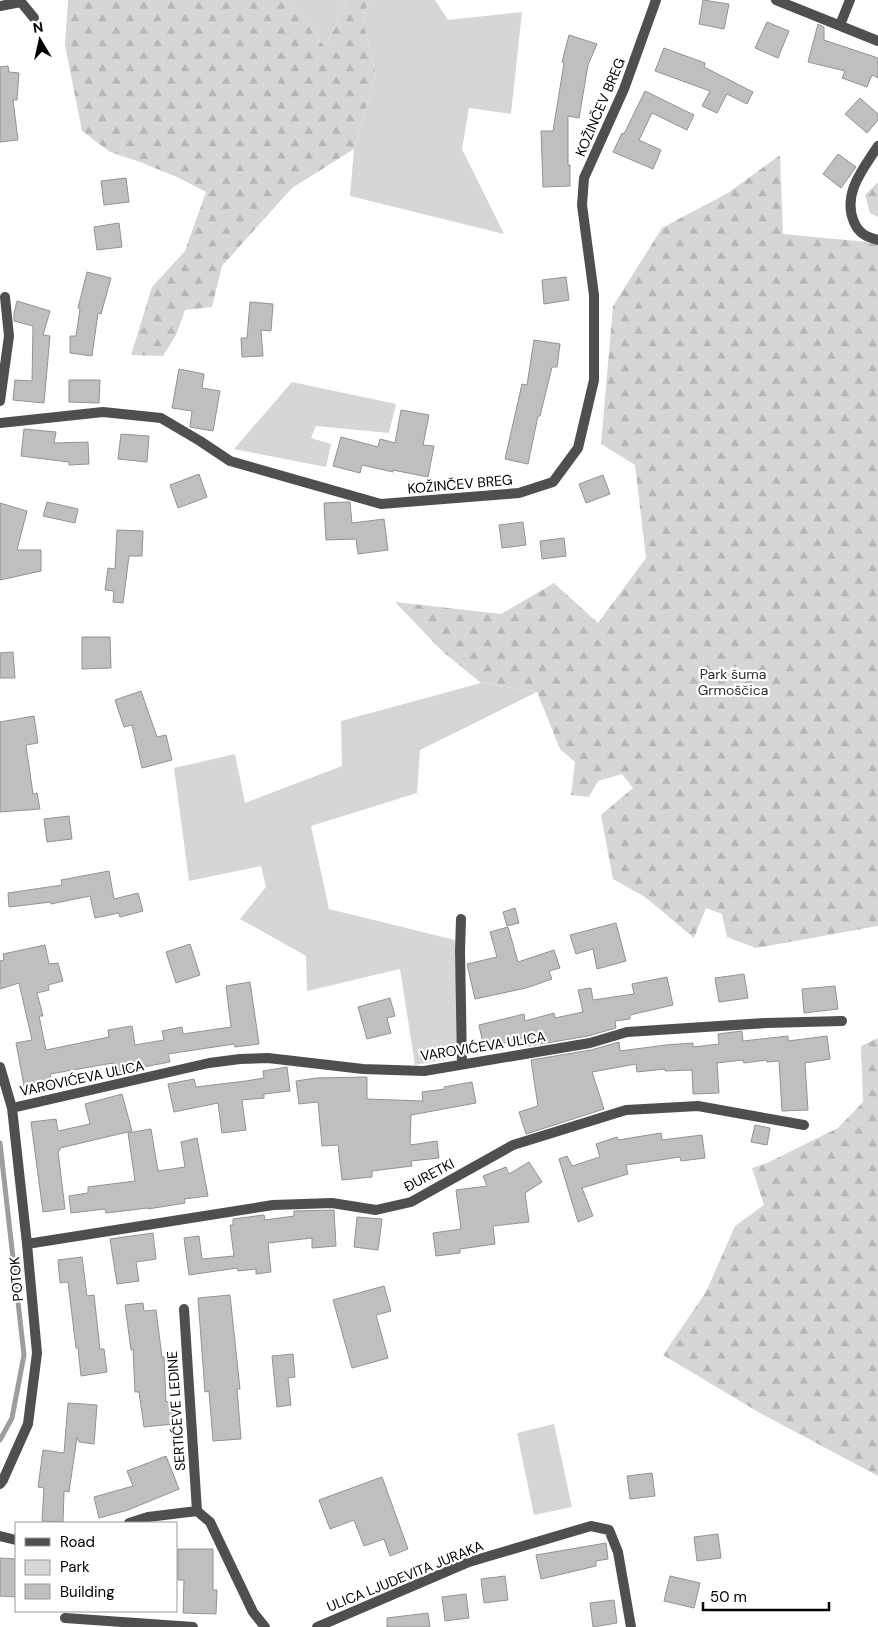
<svg xmlns="http://www.w3.org/2000/svg" width="878" height="1627" font-family="'DM Sans',sans-serif">
	<style>
		.green { fill: #d6d6d6 }
		.forest { fill: url(#forest-firs) }
		.lines { fill: none; stroke-linecap: round; stroke-linejoin: round }
		.stream { stroke: #9d9d9d; stroke-width: 5 }
		.building { fill: #bfbfbf; stroke: #939393 }
		.minor { stroke: #4f4f4f; stroke-width: 10 }
		.labels { text-anchor: middle; stroke-width: 4.5; stroke-linejoin: round; paint-order: stroke }
		.street-label { font-size: 14px; fill: #000; stroke: #fff }
		.park-label { font-size: 14px; fill: #2d2d2d; stroke: #fff }
	</style>
	<defs>
		<pattern id="forest-firs" width="22" height="20" patternUnits="userSpaceOnUse" patternTransform="scale(1.25)"><rect width="22" height="20" fill="#d6d6d6"/><path d="M5 1l3.5 6h-7zM16 11l3.5 6h-7z" fill="#b6b6b6"/></pattern>
	</defs>
	<rect width="100%" height="100%" fill="#fff"/>
	<!-- green -->
	<path class="green" d="M287,0H347L325,47L301,16Z
		M370,0H435L448,20L522,12L511,114L469,108L462,149L504,234L350,196L354,149L376,74L362,17Z
		M292,382L396,404L389,433L316,426L311,438L331,444L326,467L234,449Z
		M481,683L537,692L420,750L417,793L311,826L329,909L455,940L458,1054L452,1058L415,1065L400,969L307,991L306,956L240,919L266,887L261,866L189,881L174,768L235,754L245,803L342,766L341,721Z
		M554,1424L572,1507L534,1515L517,1433Z"/>
	<!-- forest -->
	<path class="forest" d="M68,0H287L301,16L325,47L347,0H370L362,17L376,74L354,149L292,188L222,266L212,307L185,310L176,335L163,356L131,355L152,287L185,251L206,192L177,177L140,162L110,152L82,131L65,45Z
		M780,155L783,234L878,243V926L756,948L727,937L722,914L706,908L694,938L645,897L613,879L601,815L633,788L622,774L598,781L589,797L571,795L575,762L560,749L537,692L481,683L442,651L395,602L501,614L554,583L598,623L646,558L635,465L601,444L613,306L662,228L728,193Z
		M878,182V217L870,213L865,195Z
		M878,1038V1476L760,1413L663,1355L706,1292L735,1226L764,1205L752,1168L767,1163L838,1128L863,1102L861,1046Z"/>
	<g class="lines">
		<!-- stream -->
		<path class="stream" d="M0,1143L24,1355L12,1418L0,1440"/>
	</g>
	<!-- building -->
	<path class="building" d="M703,0L729,4L724,29L699,24Z
		M767,22L789,31L778,58L755,48Z
		M818,24L824,27V40L878,58V78L872,75L867,87L842,78L845,71L808,62Z
		M569,35L597,44L588,65L579,118L568,116V165H570V186L543,187L541,131H553L564,63L562,62Z
		M664,48L705,63L704,67L753,92L747,104L727,94L717,113L702,106L710,91L655,71Z
		M8,66L9,72L19,73L17,100H13L18,140L0,142V67Z
		M645,91L694,115L687,130L652,113L639,140L661,150L653,169L613,152L622,133L624,134Z
		M860,98L878,114V120L867,133L845,114Z
		M838,154L856,167L841,188L823,174Z
		M126,178L129,202L104,205L101,181Z
		M119,223L122,247L97,250L94,227Z
		M87,272L111,278L101,314L98,313L92,356L70,353V336H76L80,309L78,308Z
		M566,277L569,300L544,304L542,280Z
		M17,301L50,311L43,335L50,336L44,403L13,400L15,380L32,381L33,326L14,321V313Z
		M250,302L273,304L271,331L261,330L263,356L242,357L241,338H247Z
		M534,340L560,344L557,367H552L540,416H538L528,464L505,459L522,384L527,385Z
		M179,369L204,374L202,388L220,391L213,431L190,427L192,411L172,408Z
		M69,380H100L99,403L69,402Z
		M401,410L429,415L423,445L434,446L428,477L393,470V472L362,465L360,473L333,466L341,437L378,447L380,439L395,443Z
		M24,429L56,432L54,443L88,442L89,464L69,465V462L21,456Z
		M121,434L149,436L147,462L118,459Z
		M199,474L207,497L178,508L170,485Z
		M603,475L610,494L586,503L579,484Z
		M47,502L78,509L75,523L43,516Z
		M348,502H350L352,523L384,519L388,550L358,554L356,539L326,540L324,503Z
		M0,503L27,511L17,550H41V571L0,580Z
		M523,522L526,545L502,548L499,525Z
		M117,530L143,531L142,556H129L123,603L113,602L114,591L105,590L108,568L115,569Z
		M564,538L566,556L542,559L540,541Z
		M82,637H110L111,668L82,669Z
		M13,652L15,678H0V653Z
		M141,691L157,737L166,735L172,760L142,768L132,725L124,727L115,700Z
		M34,716L38,743L26,745L33,794L37,793L40,809L0,812V722Z
		M69,816L72,839L47,842L44,819Z
		M109,871L114,899L138,893L143,911L120,917L119,913L95,918L90,896L51,904V902L9,907L8,893L62,885L61,880Z
		M515,908L519,923L507,926L503,912Z
		M616,923L626,961L597,969L593,949L576,954L570,935Z
		M508,927L518,962L554,950L560,968L549,971L552,979L526,988L475,999L467,964L497,957L490,932Z
		M190,944L200,975L176,983L166,952Z
		M45,945L49,964L58,963L63,981L48,985L49,990L37,993L43,1016H39L46,1050L109,1037L108,1030L132,1026L135,1045L164,1040L162,1031L182,1027L183,1034L231,1027L226,986L250,982L259,1044L235,1047L234,1044L168,1054L170,1062L138,1068L139,1071L115,1075L113,1063L50,1074L53,1086L25,1091L16,1043L32,1040L19,983L0,989V961L4,960L3,954Z
		M744,974L748,998L719,1002L715,978Z
		M667,977L673,1005L630,1015V1019L615,1021L616,1028L588,1036L529,1046L528,1037L484,1048L479,1025L524,1014L525,1021L554,1013L555,1018L583,1012L578,990L591,988L593,1000L634,994L632,984Z
		M835,986L838,1009L804,1013L802,989Z
		M390,998L395,1016L387,1018L391,1033L367,1039L358,1007Z
		M742,1031L743,1041L788,1036V1041L827,1036L830,1059L805,1063L808,1110L782,1111L779,1061L767,1062L766,1060L744,1063L743,1060L717,1063L719,1093L693,1094L692,1070L665,1071V1069L637,1072L636,1064L592,1072L604,1109L526,1134L519,1112L538,1106L531,1060L591,1050L619,1042L620,1051L666,1045L693,1043V1047L719,1044L718,1034Z
		M287,1067L290,1091L264,1094V1098L242,1100L246,1130L222,1133L218,1103L174,1112L168,1084L194,1079L196,1087L246,1081L264,1078L263,1071Z
		M367,1077V1099L423,1101L422,1092L445,1089L444,1087L472,1082L476,1103L411,1115L410,1145L437,1141L439,1158L411,1161L412,1166L372,1171V1177L342,1180L338,1145L322,1146L318,1102L299,1104L296,1081L316,1078Z
		M122,1094L132,1131L60,1148V1150L58,1151L65,1209L43,1212L31,1122L56,1119L58,1131L90,1124L85,1104Z
		M755,1125L770,1128L767,1145L751,1142Z
		M151,1129L158,1171L185,1167L181,1142L197,1138L208,1196L184,1199L185,1203L148,1209V1208L106,1213L105,1209L71,1213L69,1196L88,1193V1187L135,1181L128,1133Z
		M661,1133L662,1140L702,1135L705,1158L681,1161L680,1157L626,1165L628,1174L582,1188L593,1216L578,1222L559,1159L567,1156L572,1166L600,1157L596,1144L617,1137L618,1140Z
		M529,1162L542,1182L525,1193L529,1222L493,1226L495,1244L460,1249V1253L436,1256L433,1233L461,1229L456,1190L487,1186L483,1176L506,1167L509,1174Z
		M334,1210L336,1246L312,1248V1238L268,1243L271,1272L256,1274V1269L238,1271L237,1268L189,1275L184,1238L199,1236L202,1259L234,1256L230,1225H233V1219L264,1215L265,1220L294,1216V1211Z
		M357,1217L382,1219L378,1250L354,1247Z
		M153,1233L156,1259L136,1262L139,1281L117,1284L110,1239Z
		M82,1257L87,1296L94,1295L100,1349H104L107,1372L81,1376L78,1348H76L68,1282L60,1283L58,1260Z
		M384,1286L391,1311L376,1315L388,1358L352,1368L333,1300Z
		M230,1295L240,1389H237L241,1439L213,1441L209,1391L205,1392L198,1298Z
		M143,1303L144,1311L156,1310L162,1357H164L166,1402L171,1401L174,1424L144,1427L139,1392H135L133,1349L131,1350L125,1305Z
		M293,1354L295,1377L288,1378L291,1405L277,1407L272,1356Z
		M68,1403L97,1405L94,1444L79,1442L77,1437L69,1492L64,1491L63,1522L42,1521L44,1488L38,1487L43,1450L64,1453Z
		M166,1456L179,1489L128,1510L99,1518L94,1497L133,1486L127,1471Z
		M652,1473L655,1496L630,1499L627,1476Z
		M382,1477L408,1549L390,1556L384,1539L364,1546L354,1520L330,1529L319,1500Z
		M718,1534L721,1558L697,1561L694,1537Z
		M606,1543L608,1559L596,1561V1566L541,1579L536,1555Z
		M178,1549H213V1590H217L216,1614L183,1613L184,1580H178Z
		M0,1558L16,1559V1597L0,1596Z
		M505,1576L508,1600L484,1603L481,1579Z
		M670,1576L700,1583L694,1608L664,1601Z
		M466,1594L469,1618L445,1621L442,1597Z
		M614,1600L617,1623L593,1627L590,1603Z
		M428,1613L430,1627H387V1618Z"/>
	<g class="lines">
		<!-- minor -->
		<path class="minor" d="M776,0L878,41
			M0,6L21,2L34,18
			M840,25L850,0
			M878,146C863,169 842,194 854,222C859,234 867,237 878,240
			M0,401L9,336L5,297
			M0,423L103,412L161,418L200,441L230,461L381,504L519,493L553,482L578,448L594,380V295L582,205L584,178L624,89L656,0
			M461,919L460,951L462,1064
			M0,1067L12,1108L27,1244L37,1353L28,1424L3,1480L0,1484
			M12,1108L209,1063L240,1059L268,1058L363,1069L424,1071L590,1043L627,1032L766,1023L842,1021
			M27,1244L273,1205L332,1203L376,1210L411,1202L513,1145L626,1110L698,1106L804,1125
			M184,1309L197,1511
			M129,1523L148,1517L197,1511L210,1522L253,1612L265,1627
			M0,1536L16,1540
			M65,1618L193,1627
			M317,1627L469,1562L591,1526L609,1530L618,1552L631,1627"/>
	</g>
	<g class="labels">
		<!-- street labels -->
		<g class="street-label">
			<text transform="translate(600 107) rotate(-67)" y="5">KOŽINČEV BREG</text>
			<text transform="translate(460 484) rotate(-5)" y="5">KOŽINČEV BREG</text>
			<text transform="translate(483 1046) rotate(-9)" y="5">VAROVIĆEVA ULICA</text>
			<text transform="translate(82 1078) rotate(-12)" y="5">VAROVIĆEVA ULICA</text>
			<text transform="translate(429 1175) rotate(-28)" y="5">ĐURETKI</text>
			<text transform="translate(16 1279) rotate(-95)" y="5">POTOK</text>
			<text transform="translate(176 1411) rotate(-94)" y="5">SERTIĆEVE LEDINE</text>
			<text transform="translate(405 1576) rotate(-22)" y="5">ULICA LJUDEVITA JURAKA</text>
		</g>
		<!-- park labels -->
		<g class="park-label">
			<text x="733" y="679">Park šuma<tspan x="733" dy="16">Grmoščica</tspan></text>
		</g>
	</g>
	<!-- legend -->
	<rect x="15" y="1522" width="162" height="90" fill="#ffffff" stroke="#999999"/>
	<rect x="25" y="1538" width="25" height="8" fill="#4f4f4f" stroke="#999999"/>
	<text x="60" y="1547" font-size="15" fill="#000000">Road</text>
	<rect x="25" y="1560" width="25" height="15" fill="#d6d6d6" stroke="#999999"/>
	<text x="60" y="1572" font-size="15" fill="#000000">Park</text>
	<rect x="25" y="1584" width="25" height="15" fill="#bfbfbf" stroke="#999999"/>
	<text x="60" y="1597" font-size="15" fill="#000000">Building</text>
	<!-- north arrow -->
	<g transform="translate(40 40) rotate(351)" stroke="#ffffff" stroke-width="4" paint-order="stroke">
	<path d="M0-4L9 19L0 12L-9 19Z" fill="#000000"/>
	<text y="-8" font-size="14" font-weight="bold" text-anchor="middle" fill="#000000">N</text>
	</g>
	<!-- scale -->
	<path d="M703 1602v8h126v-8" fill="none" stroke="#000000" stroke-width="2.5"/>
	<text x="710" y="1602" font-size="15" fill="#000000" stroke="#ffffff" stroke-width="4" paint-order="stroke">50 m</text>
</svg>
